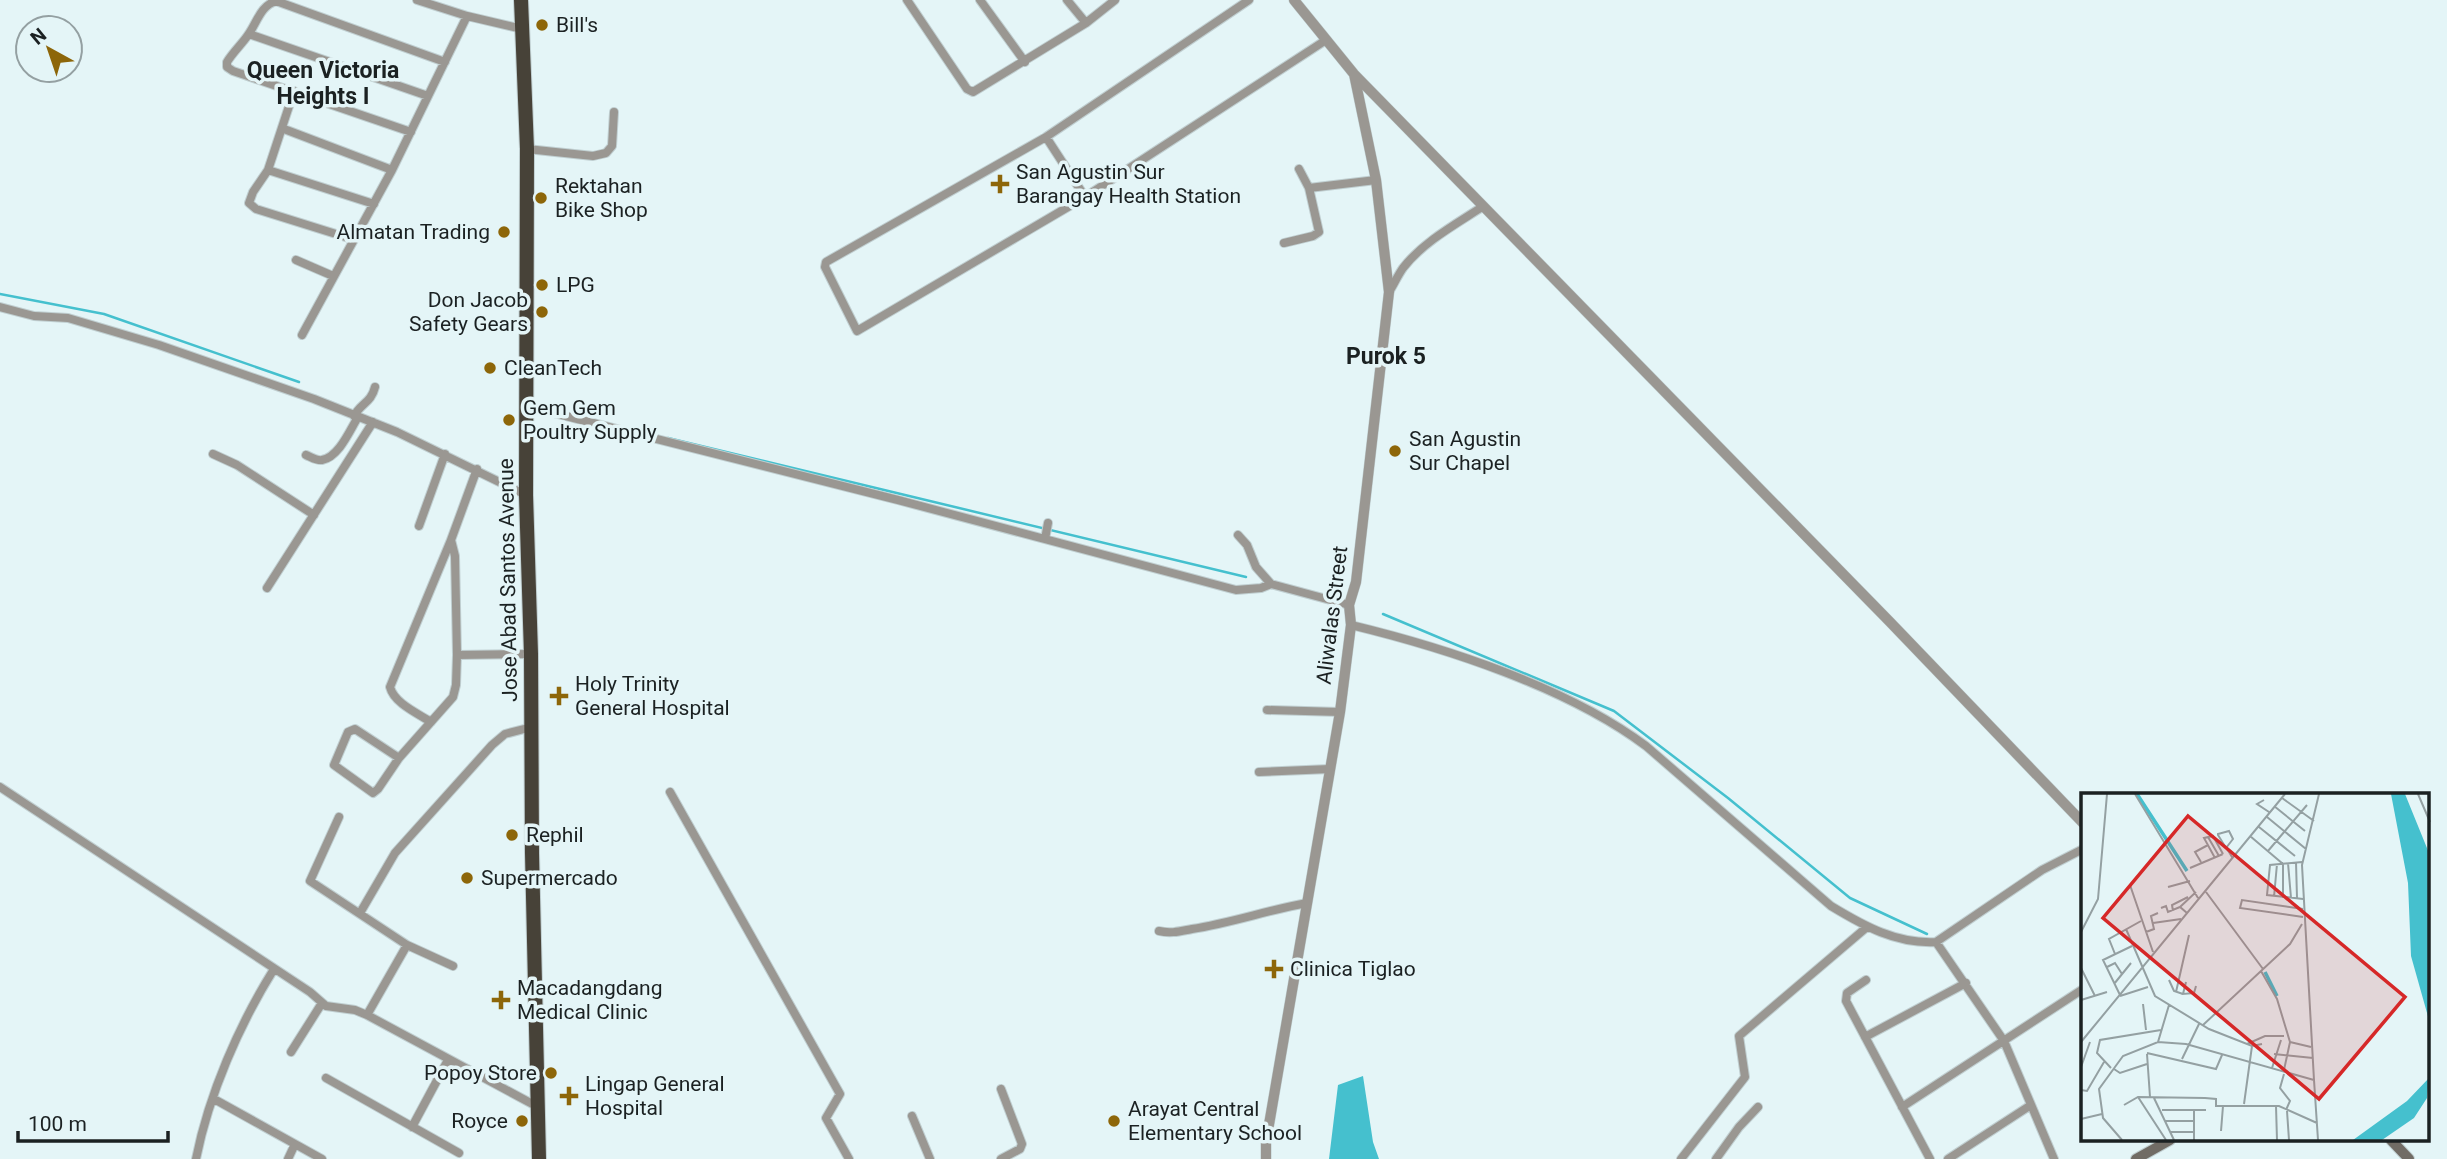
<svg xmlns="http://www.w3.org/2000/svg" width="2447" height="1159" font-family="Roboto,sans-serif">
	<style>
		.water { fill: #45c0ce }
		.lines { fill: none; stroke-linecap: round; stroke-linejoin: round }
		.stream { stroke: #45c0ce; stroke-width: 2.5 }
		.minor-casing { stroke: #c0cfd1; stroke-width: 10 }
		.tertiary-casing { stroke: #c0cfd1; stroke-width: 11 }
		.secondary-casing { stroke: #c0cfd1; stroke-width: 12 }
		.trunk-casing { stroke: #c0cfd1; stroke-width: 16 }
		.minor { stroke: #9a9792; stroke-width: 8 }
		.tertiary { stroke: #9a9792; stroke-width: 10 }
		.secondary { stroke: #716c65; stroke-width: 10 }
		.trunk { stroke: #474238; stroke-width: 14 }
		.poi-dot { fill: #8d6609; stroke: #e4f5f7; stroke-width: 2.5 }
		.labels { text-anchor: middle; stroke-width: 7; stroke-linejoin: round; paint-order: stroke }
		.poi-label { font-size: 21px; fill: #1b2122; stroke: #e4f5f7; text-anchor: start }
		.street-label { font-size: 21px; fill: #1b2122; stroke: #e4f5f7 }
		.neighbourhood-label { font-size: 23px; font-weight: bold; fill: #1b2122; stroke: #e4f5f7 }
		.inset-river { fill: none; stroke: #45c0ce; stroke-width: 3.5 }
		.inset-road { fill: none; stroke: #94a0a2; stroke-width: 2 }
		.view { fill: #d62828; fill-opacity: 0.15; stroke: #d62828; stroke-width: 3.5 }
		.inset-edge { fill: none; stroke: #1b2122; stroke-width: 3.5 }
	</style>
	<rect width="100%" height="100%" fill="#e4f5f7"/>
	<!-- water -->
	<path class="water" d="M1363,1076L1373,1142L1379,1159H1329L1338,1085Z"/>
	<g class="lines">
		<!-- stream -->
		<path class="stream" d="M0,294L104,314L299,382
			M668,438L1246,577
			M1383,614L1614,711L1728,798L1850,898L1927,934"/>
		<!-- minor casing -->
		<g class="minor-casing">
			<path id="minor" d="M417,0L467,16L522,29
				M907,0L967,89L973,92L1086,23L1115,0
				M980,0L1025,62
				M1067,0L1086,23
				M1249,0L1046,137L826,262L825,267L857,331L1085,197L1326,40
				M249,34L428,96
				M294,91L268,170L253,192L249,203L256,209L352,239
				M284,129L392,170
				M411,132L233,71L227,67V62C233,52 242,44 248,35C257,23 260,6 276,1L445,62
				M1046,137L1085,197
				M527,149L593,156L606,153L612,146L614,112
				M1299,169L1309,188
				M268,170L374,204
				M1284,243L1313,236L1319,232L1309,188L1376,180
				M296,260L333,276
				M1389,292C1394,284 1398,275 1403,268C1423,242 1456,224 1482,207
				M0,307L34,316L68,318L159,345L314,399L397,432L526,495
				M302,335L392,170L467,16
				M526,406L898,500L1236,590L1261,588L1271,584L1349,605
				M354,416C361,403 371,403 375,387
				M213,454L237,465L314,515
				M306,455C311,457 317,461 322,460C339,457 350,430 358,417
				M419,526L445,454
				M1238,535L1247,545L1256,567L1271,584
				M1045,539L1048,523
				M267,588L373,422
				M1351,625C1446,648 1567,687 1646,746L1831,906C1864,926 1896,944 1936,942L2042,870L2083,849
				M457,655L455,556L451,540L477,469
				M1267,710L1340,712
				M431,722C417,713 394,703 390,687L451,540
				M399,758L378,789L373,793L334,765L348,732L355,729L399,758L453,697L456,685L457,655L531,654
				M1259,772L1330,769
				M0,787L310,992L326,1006L355,1010L367,1015L538,1107
				M670,792L840,1094L826,1118L849,1159
				M339,817L310,881L407,945L367,1015
				M360,913L395,853L492,745L505,734L532,727
				M1159,931C1171,934 1181,931 1192,929C1231,923 1268,910 1307,903
				M1936,942L2004,1041L2054,1159
				M407,945L453,966
				M1866,980L1847,993L1846,1001L1930,1159
				M1865,1037L1966,983
				M291,1052L322,1003
				M326,1078L459,1153
				M1001,1089L1022,1144L1020,1149L1001,1159
				M214,1099L322,1159
				M1902,1107L2083,989
				M912,1116L930,1159
				M412,1127L448,1060
				M196,1159C209,1094 239,1025 274,969
				M288,1159L295,1144
				M1681,1159L1745,1077L1739,1036L1867,927
				M1716,1159L1739,1127L1758,1107
				M1948,1159L2031,1105"/>
		</g>
		<!-- tertiary casing -->
		<g class="tertiary-casing">
			<path id="tertiary" d="M1294,0L1354,74L1890,622L2083,823
				M1266,1159V1142L1340,712L1351,625L1349,605L1356,582L1389,292L1376,180L1354,74"/>
		</g>
		<!-- secondary casing -->
		<g class="secondary-casing">
			<path id="secondary" d="M2391,1140L2409,1159
				M2136,1159L2170,1140"/>
		</g>
		<!-- trunk casing -->
		<g class="trunk-casing">
			<path id="trunk" d="M521,0L527,149L526,495L531,654L532,853L539,1159"/>
		</g>
		<!-- minor -->
		<use href="#minor" class="minor"/>
		<!-- tertiary -->
		<use href="#tertiary" class="tertiary"/>
		<!-- secondary -->
		<use href="#secondary" class="secondary"/>
		<!-- trunk -->
		<use href="#trunk" class="trunk"/>
	</g>
	<!-- markers -->
	<g class="poi-dot">
		<circle cx="542" cy="25" r="7"/>
		<path d="M996.5 173.5h7v7h7v7h-7v7h-7v-7h-7v-7h7z"/>
		<circle cx="541" cy="198" r="7"/>
		<circle cx="504" cy="232" r="7"/>
		<circle cx="542" cy="285" r="7"/>
		<circle cx="542" cy="312" r="7"/>
		<circle cx="490" cy="368" r="7"/>
		<circle cx="509" cy="420" r="7"/>
		<circle cx="1395" cy="451" r="7"/>
		<path d="M555.5 685.5h7v7h7v7h-7v7h-7v-7h-7v-7h7z"/>
		<circle cx="512" cy="835" r="7"/>
		<circle cx="467" cy="878" r="7"/>
		<path d="M1270.5 958.5h7v7h7v7h-7v7h-7v-7h-7v-7h7z"/>
		<path d="M497.5 989.5h7v7h7v7h-7v7h-7v-7h-7v-7h7z"/>
		<circle cx="551" cy="1073" r="7"/>
		<path d="M565.5 1085.5h7v7h7v7h-7v7h-7v-7h-7v-7h7z"/>
		<circle cx="522" cy="1121" r="7"/>
		<circle cx="1114" cy="1121" r="7"/>
	</g>
	<g class="labels">
		<!-- poi labels -->
		<g class="poi-label">
			<text x="556" y="32">Bill's</text>
			<text x="1016" y="179">San Agustin Sur<tspan x="1016" dy="24">Barangay Health Station</tspan></text>
			<text x="555" y="193">Rektahan<tspan x="555" dy="24">Bike Shop</tspan></text>
			<text x="490" y="239" text-anchor="end">Almatan Trading</text>
			<text x="556" y="292">LPG</text>
			<text x="528" y="307" text-anchor="end">Don Jacob<tspan x="528" dy="24">Safety Gears</tspan></text>
			<text x="504" y="375">CleanTech</text>
			<text x="523" y="415">Gem Gem<tspan x="523" dy="24">Poultry Supply</tspan></text>
			<text x="1409" y="446">San Agustin<tspan x="1409" dy="24">Sur Chapel</tspan></text>
			<text x="575" y="691">Holy Trinity<tspan x="575" dy="24">General Hospital</tspan></text>
			<text x="526" y="842">Rephil</text>
			<text x="481" y="885">Supermercado</text>
			<text x="1290" y="976">Clinica Tiglao</text>
			<text x="517" y="995">Macadangdang<tspan x="517" dy="24">Medical Clinic</tspan></text>
			<text x="537" y="1080" text-anchor="end">Popoy Store</text>
			<text x="585" y="1091">Lingap General<tspan x="585" dy="24">Hospital</tspan></text>
			<text x="1128" y="1116">Arayat Central<tspan x="1128" dy="24">Elementary School</tspan></text>
			<text x="508" y="1128" text-anchor="end">Royce</text>
		</g>
		<!-- street labels -->
		<g class="street-label">
			<text transform="translate(508 580) rotate(-91)" y="7">Jose Abad Santos Avenue</text>
			<text transform="translate(1332 615) rotate(-83)" y="7">Aliwalas Street</text>
		</g>
		<!-- neighbourhood labels -->
		<g class="neighbourhood-label">
			<text x="323" y="78">Queen Victoria<tspan x="323" dy="26">Heights I</tspan></text>
			<text x="1386" y="364">Purok 5</text>
		</g>
	</g>
	<!-- overview -->
	<g transform="translate(2081 793)">
		<rect width="348" height="348" fill="#e4f5f7"/>
		<path d="M310,1H324L348,60V227L330,163L327,90ZM348,285L346,305L333,325L301,347H272L326,308Z" fill="#45c0ce"/>
		<path class="inset-river" d="M56,1L106,78M184,179L196,203"/>
		<path class="inset-road" d="M54,1L117,105M337,1L349,29M201,5L233,28M183,7L176,11L188,19M193,13L224,38M186,24L225,56M178,34L214,63M169,43L202,71V105M127,44L138,63M145,55L152,46L148,38L137,41V42L145,55L148,59L151,64M187,58L226,12M134,65L123,45L132,43L142,61M120,69L114,59L127,52M215,69L216,105M221,69L189,72L186,102L222,106M207,70L210,105M109,75L142,61M49,92L72,159M87,94L109,88M125,99L182,176M193,104L196,71M99,114L115,99M80,115L85,113L87,119L99,114L106,120M92,118L91,112L107,104M222,124L159,115L161,107L222,116M72,130L100,126M45,136L74,203L128,236L171,253L181,251M0,139L17,106L26,1M65,139L73,136L70,123L77,120M34,161L28,146L60,128M26,174L34,170L41,181M0,175L14,203M180,178L196,206L209,249L203,277M88,187L93,198L102,201M105,189L102,201L113,200L115,193M33,191L50,170M95,199L108,142M39,202L22,167L51,153M39,203L67,194M0,207L26,199M62,211L65,237M122,232L209,151L221,131M0,249L204,1M77,249L88,212M209,249L230,254M166,251L184,243H203M66,260L135,276L141,262M66,261L69,304M193,261L232,265M101,266L118,231M0,274L9,249M30,275L16,260L19,247L80,237M191,275L200,247M33,276L39,280L66,271M203,281L199,295L209,308L205,317M233,287L221,72L238,1M0,297L6,298L23,269M57,304L85,347M73,305L93,347M163,311L171,253M43,312L57,304L124,305L135,306V313H198L236,330M195,313L196,347M81,317H125M206,318L208,347M0,326L21,321M83,328H113M140,338L142,313M90,339H113M41,347L22,325L18,296L42,263L77,249L105,251L233,287L237,347M113,347V316"/>
		<path class="view" d="M107,23L324,204L238,306L22,125Z"/>
		<rect width="348" height="348" class="inset-edge"/>
	</g>
	<!-- north arrow -->
	<g transform="translate(49 49) rotate(320)"><circle r="33" fill="#e4f5f7" stroke="#94a0a2" stroke-width="2"/>
	<path d="M0-5L12 26L0 18L-12 26Z" fill="#8d6609"/>
	<text y="-10" font-size="19" font-weight="bold" text-anchor="middle" fill="#1b2122">N</text>
	</g>
	<!-- scale -->
	<path d="M18 1131v10h150v-10" fill="none" stroke="#1b2122" stroke-width="3.5"/>
	<text x="28" y="1131" font-size="21" fill="#1b2122" stroke="#e4f5f7" stroke-width="5" paint-order="stroke">100 m</text>
</svg>
